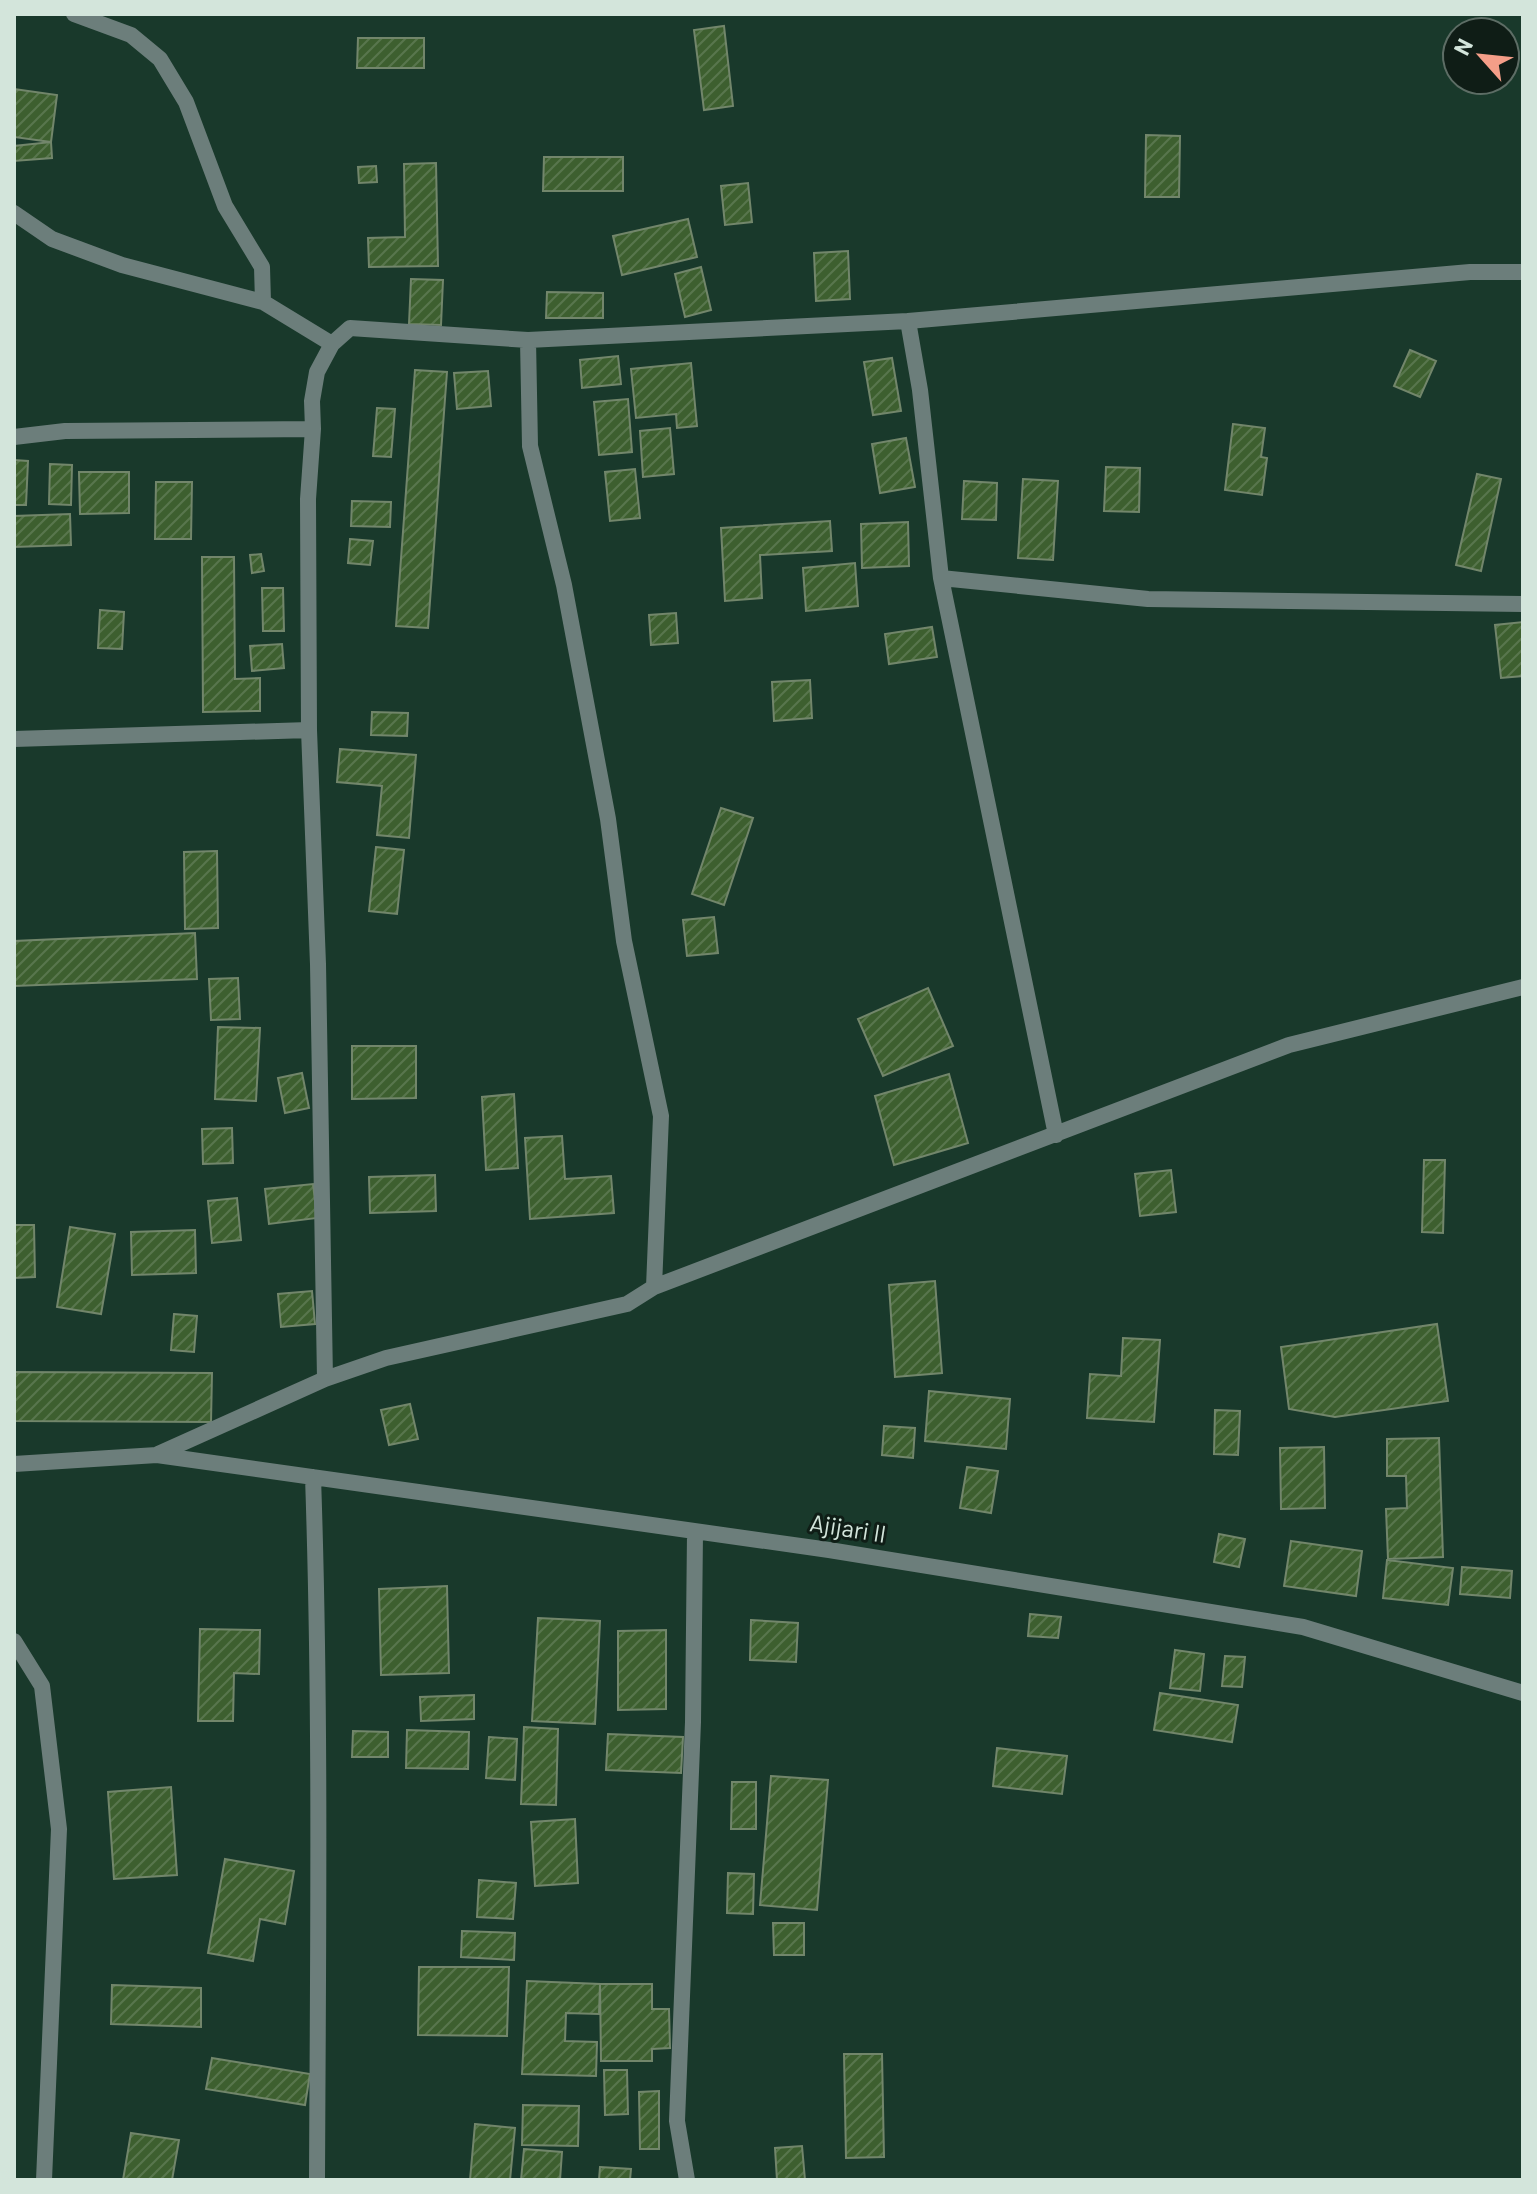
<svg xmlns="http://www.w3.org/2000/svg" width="1537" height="2194" font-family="Barlow,sans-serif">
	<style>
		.building { fill: url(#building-hatch); stroke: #72866b; stroke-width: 2 }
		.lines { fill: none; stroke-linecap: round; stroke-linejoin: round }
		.street { stroke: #6c7e7b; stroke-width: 16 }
		.labels { text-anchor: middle; stroke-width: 6; stroke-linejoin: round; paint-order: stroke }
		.street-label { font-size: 24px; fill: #d3e5db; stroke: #0f1d16 }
	</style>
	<defs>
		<pattern id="building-hatch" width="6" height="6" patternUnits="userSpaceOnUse" patternTransform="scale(2)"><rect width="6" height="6" fill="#3d5f2f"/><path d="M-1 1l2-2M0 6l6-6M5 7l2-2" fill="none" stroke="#58764d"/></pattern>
	</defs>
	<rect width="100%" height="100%" fill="#19392b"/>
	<!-- building -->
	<path class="building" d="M724,26L733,106L704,110L694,30Z
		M358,38H424V68H357Z
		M14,89L57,95L51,142L14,137Z
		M1146,135L1180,136L1179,197H1145Z
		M51,142L52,158L14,161V146Z
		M544,157H623V191H543Z
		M436,163L438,266L369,267L368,238L405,237L404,164Z
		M376,166L377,182L359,183L358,167Z
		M748,183L752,222L725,225L721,186Z
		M688,219L697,257L622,275L613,236Z
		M848,251L850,299L816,301L814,253Z
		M701,267L711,310L685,317L675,274Z
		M411,279L443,280L441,325L409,324Z
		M547,292L603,293V318H546Z
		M1410,350L1436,361L1420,397L1394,386Z
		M618,356L621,384L582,388L580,360Z
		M892,358L901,411L873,415L864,362Z
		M691,363L697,426L677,428L676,414L636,418L631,369Z
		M415,370L447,372L428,628L396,626Z
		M488,371L491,406L457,409L454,373Z
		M628,399L632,452L599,455L594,402Z
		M377,408L395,409L391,457L373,456Z
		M1233,424L1265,428L1261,457L1267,458L1262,495L1225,490Z
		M670,428L674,474L643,477L640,431Z
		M906,438L915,487L880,493L872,444Z
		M14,460L28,461L26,505H14Z
		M50,464L72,465L71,505L49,504Z
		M1106,467L1140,468L1139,512L1104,511Z
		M635,469L640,518L610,521L605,472Z
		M79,472H129V513L80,514Z
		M1477,474L1501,479L1481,571L1456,565Z
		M1023,479L1058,481L1053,560L1018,558Z
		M964,481L997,483L996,520L962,519Z
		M156,482H192L191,539H155Z
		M352,501L391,502L390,527L351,526Z
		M70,514L71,545L14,547V516Z
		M830,521L832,551L760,555L762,598L725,601L721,528Z
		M908,522L909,566L862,568L861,524Z
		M350,539L373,541L370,565L348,563Z
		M261,554L264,571L252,573L250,555Z
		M202,557H234L235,679L260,678V711L203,712Z
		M855,563L858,606L806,611L803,568Z
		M262,588H283L284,631H263Z
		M100,610L124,612L122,649L98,648Z
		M676,613L678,643L651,645L649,615Z
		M1523,622V676L1501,678L1495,625Z
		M932,627L937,657L889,664L885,634Z
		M282,644L284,668L252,671L250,646Z
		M810,680L812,718L774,721L772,682Z
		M372,712L408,713L407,736L371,735Z
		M340,749L416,755L409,838L377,835L382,786L337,782Z
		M721,808L753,818L724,905L692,894Z
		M376,847L404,850L397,914L369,911Z
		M217,851L218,928L185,929L184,852Z
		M714,917L718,953L687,956L683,920Z
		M195,933L197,979L14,986V941Z
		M238,978L240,1019L211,1020L209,979Z
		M928,988L953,1046L883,1076L858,1019Z
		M218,1027L260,1028L256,1101L215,1099Z
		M352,1046H416V1098L352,1099Z
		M302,1073L309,1108L285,1113L278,1078Z
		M949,1074L968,1143L894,1165L875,1096Z
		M514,1094L518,1168L486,1170L482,1097Z
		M232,1128L233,1163L203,1164L202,1129Z
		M562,1136L565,1179L611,1176L614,1213L530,1219L525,1138Z
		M1424,1160H1445L1443,1233L1422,1232Z
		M1171,1170L1176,1212L1140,1216L1135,1174Z
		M435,1175L436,1211L370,1213L369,1177Z
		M313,1184L317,1218L269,1224L265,1189Z
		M237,1198L241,1240L212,1243L208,1201Z
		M14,1225H34L35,1277L14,1278Z
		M70,1227L115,1234L101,1314L57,1307Z
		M195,1230L196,1273L132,1275L131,1232Z
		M935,1281L942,1373L895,1377L889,1285Z
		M312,1291L315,1324L281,1327L278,1294Z
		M174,1314L197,1316L194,1352L171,1350Z
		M1437,1324L1448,1401L1335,1417L1289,1409L1281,1347Z
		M1123,1338L1160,1340L1154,1422L1087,1418L1090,1374L1121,1376Z
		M14,1372L212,1373L211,1422L14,1421Z
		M929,1391L1010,1399L1006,1449L925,1441Z
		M410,1404L418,1439L389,1445L381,1410Z
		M1215,1410L1240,1411L1238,1455L1214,1454Z
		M884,1426L915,1428L913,1458L882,1455Z
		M1439,1438L1443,1557L1388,1559L1386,1509L1407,1508L1406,1476H1387V1439Z
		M1324,1447L1325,1508L1281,1509L1280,1448Z
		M967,1467L998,1471L991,1513L960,1508Z
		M1219,1534L1245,1539L1239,1567L1214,1562Z
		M1291,1541L1362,1551L1356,1596L1284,1586Z
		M1387,1560L1453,1568L1448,1605L1383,1598Z
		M1462,1567L1512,1571L1510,1598L1460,1594Z
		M447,1586L449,1673L381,1675L379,1589Z
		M1030,1614L1061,1617L1058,1638L1028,1636Z
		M538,1618L600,1621L595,1724L532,1721Z
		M751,1620L798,1623L796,1662L750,1660Z
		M200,1629L260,1630L259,1674L234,1673L233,1721H198Z
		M666,1630V1709L618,1710V1631Z
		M1175,1650L1204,1654L1200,1691L1170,1688Z
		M1225,1656L1245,1657L1242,1687L1222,1686Z
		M1160,1693L1238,1705L1232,1742L1154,1730Z
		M474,1695V1719L421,1721L420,1697Z
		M524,1727L558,1729L556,1805L521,1804Z
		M407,1730L469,1732L468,1769L406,1768Z
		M353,1731L388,1732V1757H352Z
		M608,1734L683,1737L681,1773L606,1770Z
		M489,1737L517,1739L515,1780L486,1778Z
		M997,1748L1067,1756L1062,1794L993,1786Z
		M771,1776L828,1780L817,1910L760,1905Z
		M732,1782H756V1829H731Z
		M171,1787L177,1875L114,1879L108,1792Z
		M575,1819L578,1883L535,1886L531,1822Z
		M225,1859L294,1871L285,1924L260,1919L253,1961L208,1953Z
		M728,1873L754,1874L753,1914L727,1913Z
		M479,1880L516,1883L513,1919L477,1917Z
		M773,1923H804V1955H774Z
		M462,1931L515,1933L514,1960L461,1957Z
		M419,1967H509L507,2036L418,2035Z
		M527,1981L600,1984L599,2014L566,2013L565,2041L597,2042L596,2076L522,2074Z
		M600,1984H652V2009H669L670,2048L652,2049V2061H601Z
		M112,1985L201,1988V2027L111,2024Z
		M844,2054H882L884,2157L846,2158Z
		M212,2058L310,2074L305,2105L206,2089Z
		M604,2070H627L628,2114L605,2115Z
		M659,2091V2149H640L639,2092Z
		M523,2105L579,2106L578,2146L522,2145Z
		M475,2124L515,2128L510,2180H470Z
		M131,2133L179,2140L172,2180H123Z
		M802,2146L805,2180H777L775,2148Z
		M524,2149L562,2152L560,2180H521Z
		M600,2167L631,2169L630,2180H599Z"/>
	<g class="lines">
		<!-- street -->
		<path class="street" d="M74,14L131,35L160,59L186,102L225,206L262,267L263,302
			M14,213L52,239L122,265L263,302L332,344
			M908,321L1470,272H1523
			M528,340L530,446L564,585L608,819L624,941L661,1116L654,1287
			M14,437L65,431L313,429
			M941,578L1148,599L1523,604
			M14,739L309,730
			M325,1379L318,964L309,730L308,499L313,429L312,401L317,372L332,344L350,328L528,340L908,321L920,390L941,578L1056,1135
			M158,1454L325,1379L386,1358L627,1304L654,1287L1289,1045L1523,987
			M14,1464L157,1455L829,1550L1303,1627L1523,1693
			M313,1477C321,1711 318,1946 317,2180
			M14,1641L42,1686L59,1829L44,2180
			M687,2180L677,2121L693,1722L695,1533"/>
	</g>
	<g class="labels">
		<!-- street labels -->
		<g class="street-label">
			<text transform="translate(848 1529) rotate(9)" y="8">Ajijari II</text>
		</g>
	</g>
	<!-- border -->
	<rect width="1537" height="2194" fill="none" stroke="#d3e5db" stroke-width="32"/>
	<!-- north arrow -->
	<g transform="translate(1481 56) rotate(297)"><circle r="38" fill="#0f1d16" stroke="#5d6d65" stroke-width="2"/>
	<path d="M0-6L14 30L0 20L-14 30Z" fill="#f49e88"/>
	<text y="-12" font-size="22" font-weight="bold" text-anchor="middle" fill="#d3e5db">N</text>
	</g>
</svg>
